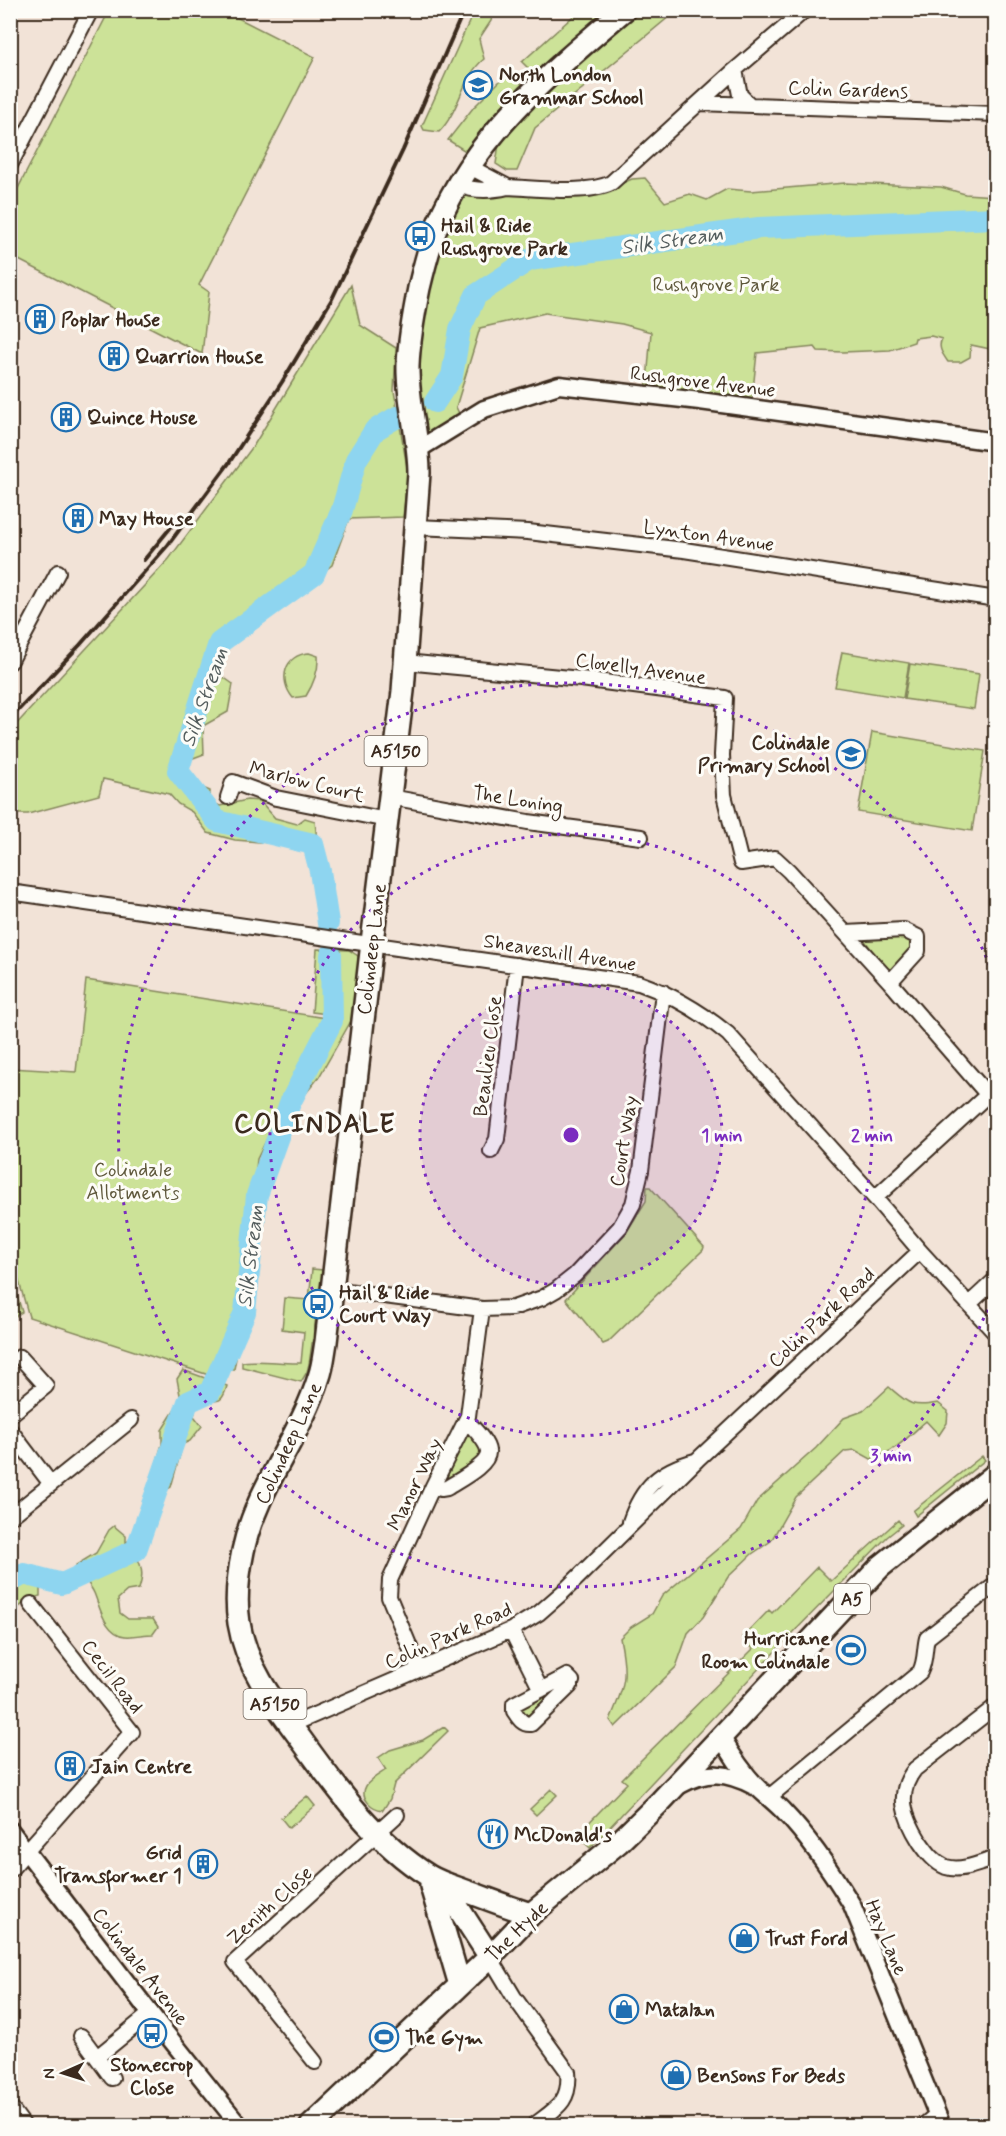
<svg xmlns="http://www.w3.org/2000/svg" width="1006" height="2136" font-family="Mynerve,sans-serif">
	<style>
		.green { fill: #cce298; stroke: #84865b; stroke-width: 1.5 }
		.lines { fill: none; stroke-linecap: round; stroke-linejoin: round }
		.river { stroke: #8ed5f0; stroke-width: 22 }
		.minor-casing { stroke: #3b2a1e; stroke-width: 18 }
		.tertiary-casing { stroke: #3b2a1e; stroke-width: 21 }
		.primary-casing { stroke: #3b2a1e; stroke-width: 26 }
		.minor { stroke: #fdfcf7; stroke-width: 14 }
		.tertiary { stroke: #fdfcf7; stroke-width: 16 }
		.primary { stroke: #fdfcf7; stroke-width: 21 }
		.rail { stroke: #3b2a1e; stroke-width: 4 }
		.ring { fill: none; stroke: #7b2cbf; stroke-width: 3; stroke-dasharray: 3 6 }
		.labels { text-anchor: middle; stroke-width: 6; stroke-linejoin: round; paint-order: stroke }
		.shield { fill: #fdfcf7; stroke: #75695f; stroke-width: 1.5 }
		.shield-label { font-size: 18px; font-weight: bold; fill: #3b2a1e }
		.poi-label { font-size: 20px; font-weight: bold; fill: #3b2a1e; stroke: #fdfcf7; text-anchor: start }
		.street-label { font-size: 20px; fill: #3b2a1e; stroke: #fdfcf7 }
		.park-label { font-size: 20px; fill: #5f583c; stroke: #fdfcf7 }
		.water-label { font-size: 21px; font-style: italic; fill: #545d5d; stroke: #fdfcf7 }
		.district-label { font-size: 26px; font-weight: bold; letter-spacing: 1.5px; fill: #3b2a1e; stroke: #fdfcf7 }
		.centre { fill: #7b2cbf; stroke: #fdfcf7; stroke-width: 3 }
		.ring-label { font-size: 18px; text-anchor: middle; font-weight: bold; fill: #7b2cbf; stroke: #fdfcf7; stroke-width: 6; stroke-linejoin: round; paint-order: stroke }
	</style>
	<rect width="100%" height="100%" fill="#f2e3d7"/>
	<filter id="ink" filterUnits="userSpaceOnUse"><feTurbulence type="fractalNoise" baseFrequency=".0167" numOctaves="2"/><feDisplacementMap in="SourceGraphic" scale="12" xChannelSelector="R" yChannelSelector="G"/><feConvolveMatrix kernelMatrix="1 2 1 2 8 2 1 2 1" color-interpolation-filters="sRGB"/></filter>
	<g filter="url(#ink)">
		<!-- green -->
		<path class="green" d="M109,11H224L315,57L199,285L209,292L202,354L11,256V202Z
			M474,11H494L491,21L479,39L484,59C461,78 460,111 439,132L424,130L422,126Z
			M579,11H608L534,74L522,62Z
			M637,11H676L535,128L517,171H507L496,164L500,137L529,101L611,35Z
			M510,71L522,84L484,126L467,152L448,140L473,108Z
			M645,178L665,202L690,194L707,200L727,189L751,191L845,183L941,187L965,194L995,196V350L971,345L970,357L961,362H948C943,355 937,347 942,339L931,336L915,338L914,342L890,350L843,352L818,351L815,347L757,353L751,408L646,394L651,332L622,324L545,313L480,328L456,407L463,422L419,449L414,424L426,259L460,200L471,188L590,197L632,179Z
			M351,285L360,325L396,348L394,391L408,473L403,517L349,519L332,565L241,634L220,653L216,672L233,684L228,712L203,726L204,754L188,760L191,783L210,791V801L220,806L247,800L260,801L275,818L297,824L305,818L315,821L317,841L325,860L306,846L235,840L208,833L192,812L178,804L169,794L103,779L99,795L28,814H11V730L169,559L254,445Z
			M842,652L909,663L903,698L835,687Z
			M309,653L318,656C319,671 314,683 306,696L293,698C278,680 284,655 309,653Z
			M910,664L979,674L974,709L904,699Z
			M872,732L985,751L972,831L858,812Z
			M901,936L913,940L912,954L891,975L862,937Z
			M317,949L349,950L358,956L359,972L351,1021L319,1077L294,1108L279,1144L264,1193L258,1232L255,1264V1310L239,1343L234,1369H225L221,1364L243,1310L261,1159L329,1018L328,1014L312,1012Z
			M86,980L326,1018L257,1159L241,1310L215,1377L29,1317L11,1253V1068L76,1072Z
			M647,1187H650L704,1247L703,1250L608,1342L603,1344L566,1299L626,1233L646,1201Z
			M312,1269L323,1270L309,1364L307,1372L301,1382L242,1367V1362C257,1359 284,1364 301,1363L304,1332L282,1329L285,1298L309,1300Z
			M10,1271L22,1312L11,1319H10Z
			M183,1370L227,1386C221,1408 216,1398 197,1403L194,1416L202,1426L190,1441L183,1444L171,1487L156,1497L137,1557C143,1569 143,1577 139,1589L127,1591L118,1599L120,1613L128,1619H153L158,1627L153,1634C144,1634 134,1637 125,1636C105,1634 100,1607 94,1593C89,1582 80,1576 76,1565L96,1553L109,1530L114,1526L126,1536V1543L136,1533L162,1444V1430L181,1400L177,1379Z
			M889,1387C909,1404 911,1408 938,1403L948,1411L947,1423L939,1435L926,1421C909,1436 894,1453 871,1459L855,1450L845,1451L796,1497L771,1541L752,1554L728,1577L703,1617L688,1633L676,1667L615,1727L610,1720C625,1684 628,1677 620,1638L631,1627L652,1614L662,1596L741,1529L757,1501L816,1448L844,1418L863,1411Z
			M467,1429L483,1448V1458L450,1481L442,1478Z
			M982,1456L985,1460L916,1516L913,1511Z
			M898,1520L902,1525L887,1537L783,1643L590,1848L577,1835L627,1783L622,1779L753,1649L743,1637L769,1610L772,1613L817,1567L831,1581Z
			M10,1580L31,1582L40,1589V1596L27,1600L18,1608L11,1609Z
			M565,1684L533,1718H526L521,1710L523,1706Z
			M444,1727L448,1731L394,1784L390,1799L383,1810C372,1809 359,1798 366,1786C370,1779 380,1774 386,1770L378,1758L390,1750L423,1740Z
			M551,1789L557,1795L536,1815L530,1809Z
			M307,1796L315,1806L289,1828L281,1818Z"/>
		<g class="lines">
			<!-- river -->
			<path class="river" d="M435,402L452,376L460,329L476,295L529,260L759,228L996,218
				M328,923L320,871L313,844L217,821L178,771L219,643L314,574L342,510L356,460L375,430L397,417
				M10,1582L24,1574L62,1584L136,1550L188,1402L210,1392L245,1312L257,1195L290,1103L332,1021L331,955"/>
			<!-- minor casing -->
			<g class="minor-casing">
				<path id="minor" d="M735,70L740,95L750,105
					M699,103L996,114
					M10,165L91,10
					M459,185C475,192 491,191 508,187L470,167
					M508,187C536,188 587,195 611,183L735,70L805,10
					M416,527L528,532L684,550L996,599
					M10,662L58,572
					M405,662L581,679L725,698L722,755L724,795L741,863L775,858L789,871L890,982L987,1094
					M228,797L233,782L276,798L387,820
					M390,797L528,822L641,837
					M10,892L639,983C673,995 700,1011 728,1034L875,1198L920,1251L996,1334
					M846,933L904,930L918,937V951L890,982
					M491,1151L497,1139L517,965
					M875,1198L996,1087
					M332,1289L482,1309L513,1308L542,1298L556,1290L575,1275L620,1227L633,1204L641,1171L663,992
					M969,1304L996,1279
					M10,1415L46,1386L20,1357
					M10,1430L51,1484
					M433,1486L441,1489L447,1488C457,1481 490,1465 488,1451C487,1441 473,1428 466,1420
					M10,1517L131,1420
					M630,1522C642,1487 659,1471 695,1461
					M511,1630L541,1690
					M419,1669L389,1597L390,1580L433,1486L468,1416L482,1309
					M567,1676L572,1681L570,1686L531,1724C522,1725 518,1717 514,1711V1704Z
					M996,1706L915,1769C895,1794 905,1818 920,1842C927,1852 934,1862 946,1867C962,1872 980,1863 996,1858
					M291,1725L511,1630L539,1613L563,1592L697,1460L920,1251
					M769,1797L920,1672C926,1660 924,1650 927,1638L996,1584
					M10,1870L132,1732L31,1604
					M490,1957L514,1997L568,2072C571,2103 555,2109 533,2126
					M81,2036L112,2078
					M97,2057L151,2013
					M315,2062L235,1962L397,1815
					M10,2107L24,2126
					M923,2126L937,2114"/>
			</g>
			<!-- tertiary casing -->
			<g class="tertiary-casing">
				<path id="tertiary" d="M419,449L484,409L559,385L700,401L996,442
					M722,1738C732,1756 743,1772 757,1787C766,1796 776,1803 784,1812C811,1840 832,1872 852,1905L942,2126
					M680,1785C708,1770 726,1772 754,1786
					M10,1830L160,2026L240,2126"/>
			</g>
			<!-- primary casing -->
			<g class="primary-casing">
				<path id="primary" d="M431,1877V1886L460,1985
					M447,1884L448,1892L490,1957
					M531,1914C508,1907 486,1898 463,1890C452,1886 439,1882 429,1876C376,1843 336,1788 300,1738C274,1703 246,1667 239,1623C235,1599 238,1575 243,1551C256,1488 300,1438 319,1377C323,1366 324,1353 326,1342L373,934L403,691L419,473C419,437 407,401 408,365C409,339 414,313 419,288C424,267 429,246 437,226C473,137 552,71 624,10
					M311,2126L490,1957L531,1914L619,1842L661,1801L880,1567L996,1474"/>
			</g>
			<!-- minor -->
			<use href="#minor" class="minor"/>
			<!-- tertiary -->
			<use href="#tertiary" class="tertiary"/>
			<!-- primary -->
			<use href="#primary" class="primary"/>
			<!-- rail -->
			<path class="rail" d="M144,560L176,521
				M10,719L80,645L168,545L229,463L282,382L332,299L403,150L464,10"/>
		</g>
	</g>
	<!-- distance rings -->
	<circle cx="571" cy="1135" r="151" fill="#7b2cbf" fill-opacity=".12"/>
	<g class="ring">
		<circle cx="571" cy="1135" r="151"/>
		<circle cx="571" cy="1135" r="301"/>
		<path d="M994 1293A452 452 0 1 1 994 977"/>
	</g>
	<!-- icons -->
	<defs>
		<g id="school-ring" transform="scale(1.5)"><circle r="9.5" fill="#fdfcf7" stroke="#1f6fb2" stroke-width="1.5"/><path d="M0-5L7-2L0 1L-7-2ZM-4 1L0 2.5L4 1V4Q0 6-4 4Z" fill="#1f6fb2"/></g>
		<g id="bus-ring" transform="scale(1.5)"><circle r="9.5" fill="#fdfcf7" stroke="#1f6fb2" stroke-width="1.5"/><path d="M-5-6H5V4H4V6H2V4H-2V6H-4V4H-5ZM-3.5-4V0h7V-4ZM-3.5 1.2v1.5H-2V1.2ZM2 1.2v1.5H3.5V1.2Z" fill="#1f6fb2"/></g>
		<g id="building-ring" transform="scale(1.5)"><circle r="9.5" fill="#fdfcf7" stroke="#1f6fb2" stroke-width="1.5"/><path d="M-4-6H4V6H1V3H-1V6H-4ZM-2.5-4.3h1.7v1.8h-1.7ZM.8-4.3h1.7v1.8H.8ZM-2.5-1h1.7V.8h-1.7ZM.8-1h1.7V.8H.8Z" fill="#1f6fb2"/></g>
		<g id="stadium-ring" transform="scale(1.5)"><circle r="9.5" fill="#fdfcf7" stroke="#1f6fb2" stroke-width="1.5"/><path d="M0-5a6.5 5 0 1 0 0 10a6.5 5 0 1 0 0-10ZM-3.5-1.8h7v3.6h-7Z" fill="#1f6fb2"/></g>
		<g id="restaurant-ring" transform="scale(1.5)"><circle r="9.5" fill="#fdfcf7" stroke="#1f6fb2" stroke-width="1.5"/><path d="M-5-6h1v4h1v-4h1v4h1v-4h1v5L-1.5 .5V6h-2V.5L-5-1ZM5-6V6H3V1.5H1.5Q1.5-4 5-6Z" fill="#1f6fb2"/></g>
		<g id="shop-ring" transform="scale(1.5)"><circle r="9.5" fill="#fdfcf7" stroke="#1f6fb2" stroke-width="1.5"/><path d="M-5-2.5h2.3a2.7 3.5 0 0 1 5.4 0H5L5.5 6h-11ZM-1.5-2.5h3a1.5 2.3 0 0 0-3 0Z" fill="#1f6fb2"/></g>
	</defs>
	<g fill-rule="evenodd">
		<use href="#school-ring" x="478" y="85"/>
		<use href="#bus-ring" x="420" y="236"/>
		<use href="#building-ring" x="40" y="319"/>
		<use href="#building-ring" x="114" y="356"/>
		<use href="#building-ring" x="66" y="417"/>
		<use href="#building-ring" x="78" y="518"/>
		<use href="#school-ring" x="851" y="754"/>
		<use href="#bus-ring" x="318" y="1304"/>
		<use href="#stadium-ring" x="851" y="1650"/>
		<use href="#building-ring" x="70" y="1766"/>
		<use href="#restaurant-ring" x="493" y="1834"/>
		<use href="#building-ring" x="203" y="1864"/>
		<use href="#shop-ring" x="744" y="1938"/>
		<use href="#shop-ring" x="624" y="2009"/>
		<use href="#bus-ring" x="152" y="2033"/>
		<use href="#stadium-ring" x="384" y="2037"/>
		<use href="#shop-ring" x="676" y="2075"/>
	</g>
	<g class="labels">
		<!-- shield labels -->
		<g class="shield">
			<rect x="364.5" y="736" width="63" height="30" rx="4.5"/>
			<rect x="834" y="1584" width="36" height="30" rx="4.5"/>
			<rect x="243.5" y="1689" width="63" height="30" rx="4.5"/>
		</g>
		<g class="shield-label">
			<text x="396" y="757">A5150</text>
			<text x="852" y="1605">A5</text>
			<text x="275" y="1710">A5150</text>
		</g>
		<!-- poi labels -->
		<g class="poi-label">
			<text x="499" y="81">North London<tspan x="499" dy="23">Grammar School</tspan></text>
			<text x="441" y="232">Hail &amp; Ride<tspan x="441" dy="23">Rushgrove Park</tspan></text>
			<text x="61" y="326">Poplar House</text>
			<text x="135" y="363">Quarrion House</text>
			<text x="87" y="424">Quince House</text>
			<text x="99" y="525">May House</text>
			<text x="830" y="749" text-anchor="end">Colindale<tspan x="830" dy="23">Primary School</tspan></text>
			<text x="339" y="1299">Hail &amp; Ride<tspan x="339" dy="23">Court Way</tspan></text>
			<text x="830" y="1645" text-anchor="end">Hurricane<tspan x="830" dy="23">Room Colindale</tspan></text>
			<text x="91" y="1773">Jain Centre</text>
			<text x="514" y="1841">McDonald's</text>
			<text x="182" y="1859" text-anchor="end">Grid<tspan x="182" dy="23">Transformer 1</tspan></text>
			<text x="765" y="1945">Trust Ford</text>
			<text x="645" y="2016">Matalan</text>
			<text x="405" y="2044">The Gym</text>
			<text x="152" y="2071" text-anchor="middle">Stonecrop<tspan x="152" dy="23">Close</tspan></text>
			<text x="697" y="2082">Bensons For Beds</text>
		</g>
		<!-- street labels -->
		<g class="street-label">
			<text transform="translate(848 89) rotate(2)" y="7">Colin Gardens</text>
			<text transform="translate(703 381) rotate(7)" y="7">Rushgrove Avenue</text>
			<text transform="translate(709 535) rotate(8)" y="7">Lynton Avenue</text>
			<text transform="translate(641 668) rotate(8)" y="7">Clovelly Avenue</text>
			<text transform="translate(307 781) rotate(14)" y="7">Marlow Court</text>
			<text transform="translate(518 799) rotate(9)" y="7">The Loning</text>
			<text transform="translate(371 949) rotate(-83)" y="7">Colindeep Lane</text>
			<text transform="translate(560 952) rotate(9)" y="7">Sheaveshill Avenue</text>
			<text transform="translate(487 1056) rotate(-83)" y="7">Beaulieu Close</text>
			<text transform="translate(623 1141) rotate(-81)" y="7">Court Way</text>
			<text transform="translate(821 1317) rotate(-43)" y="7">Colin Park Road</text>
			<text transform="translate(288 1443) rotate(-65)" y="7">Colindeep Lane</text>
			<text transform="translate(414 1484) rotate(-64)" y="7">Manor Way</text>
			<text transform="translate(448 1635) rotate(-24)" y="7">Colin Park Road</text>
			<text transform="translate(113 1676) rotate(52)" y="7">Cecil Road</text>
			<text transform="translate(269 1905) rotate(-42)" y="7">Zenith Close</text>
			<text transform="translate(516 1931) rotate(-44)" y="7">The Hyde</text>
			<text transform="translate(887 1937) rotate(67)" y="7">Hay Lane</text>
			<text transform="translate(141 1966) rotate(52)" y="7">Colindale Avenue</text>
		</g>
		<!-- park labels -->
		<g class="park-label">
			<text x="716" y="291">Rushgrove Park</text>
			<text x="133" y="1176">Colindale<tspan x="133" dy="23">Allotments</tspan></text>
		</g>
		<!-- water labels -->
		<g class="water-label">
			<text transform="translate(672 240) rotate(-8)" y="7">Silk Stream</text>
			<text transform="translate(204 697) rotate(-70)" y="7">Silk Stream</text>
			<text transform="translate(250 1256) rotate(-83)" y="7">Silk Stream</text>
		</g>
		<!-- district labels -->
		<g class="district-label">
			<text x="315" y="1132">COLINDALE</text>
		</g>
	</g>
	<circle cx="571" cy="1135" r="9" class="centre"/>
	<g class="ring-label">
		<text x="722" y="1141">1 min</text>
		<text x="872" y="1141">2 min</text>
		<text x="891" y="1461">3 min</text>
	</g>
	<!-- margin -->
	<rect width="1006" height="2136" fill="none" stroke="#fdfcf7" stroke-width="36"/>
	<rect x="18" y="18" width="970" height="2100" fill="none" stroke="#3b2a1e" stroke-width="2" filter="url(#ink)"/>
	<!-- north arrow -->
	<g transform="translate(63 2073) rotate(267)" stroke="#fdfcf7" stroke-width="4.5" paint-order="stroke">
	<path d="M0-4.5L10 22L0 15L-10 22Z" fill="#3b2a1e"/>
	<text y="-9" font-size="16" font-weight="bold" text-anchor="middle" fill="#3b2a1e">N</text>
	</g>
</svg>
